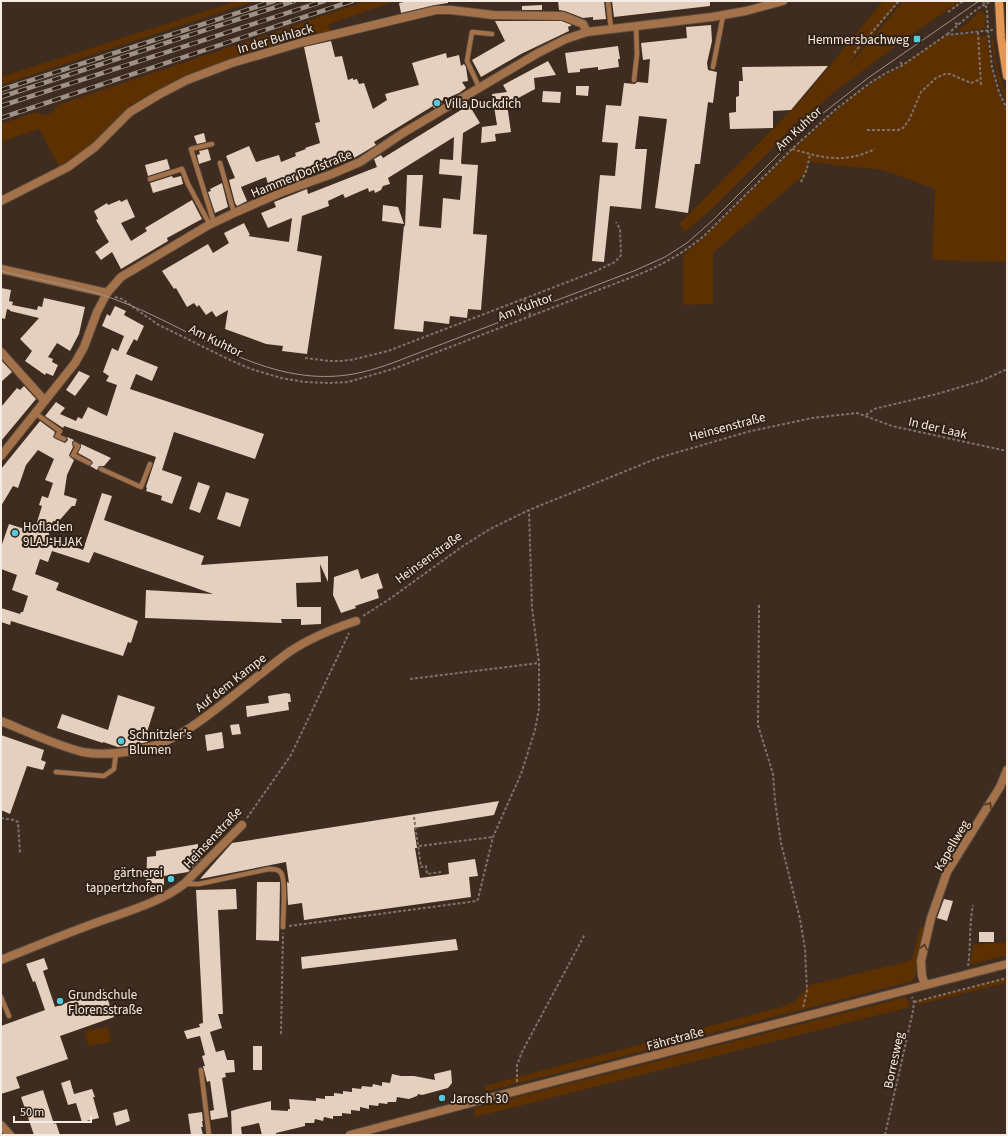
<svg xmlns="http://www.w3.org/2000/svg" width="1008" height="1136" font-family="'Source Sans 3',sans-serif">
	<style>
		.green { fill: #5c3000 }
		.building { fill: #e5cfbe }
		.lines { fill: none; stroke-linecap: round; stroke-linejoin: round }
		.service-casing { stroke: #57473b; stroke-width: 6 }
		.minor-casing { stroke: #57473b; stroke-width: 10 }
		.tertiary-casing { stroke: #57473b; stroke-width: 10 }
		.secondary-casing { stroke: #57473b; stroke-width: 10 }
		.path { stroke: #817267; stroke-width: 2; stroke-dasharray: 3 2; stroke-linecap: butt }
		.service { stroke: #a3724a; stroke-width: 4.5 }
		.minor { stroke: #a3724a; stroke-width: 8 }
		.tertiary { stroke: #a3724a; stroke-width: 8 }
		.secondary { stroke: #e49653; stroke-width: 8 }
		.tram { stroke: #9f9187; stroke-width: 1 }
		.rail-casing { stroke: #9f9187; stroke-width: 4.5 }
		.rail { stroke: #322215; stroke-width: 3; stroke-dasharray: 9; stroke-linecap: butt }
		.oneway { stroke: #4e3622 }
		.poi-dot { fill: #54cadd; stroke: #322215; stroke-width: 1.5 }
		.labels { text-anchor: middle; stroke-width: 4; stroke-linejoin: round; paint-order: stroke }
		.street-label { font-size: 13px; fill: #f7ece4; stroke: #322215 }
		.poi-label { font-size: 13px; fill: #f7ece4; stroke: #322215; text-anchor: start }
	</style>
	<rect width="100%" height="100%" fill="#3d2c1f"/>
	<!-- green -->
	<path class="green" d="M237,1H255L1,85V77Z
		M367,1H395L329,24L331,33L232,61L147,100L95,146L61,170L39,129L1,142V124L36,112L42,115L54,112L55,106Z
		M883,1H900L847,66L855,59L903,1H960L892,49L833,93L804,121L801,118L778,142L777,144L712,209L685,232L679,224L803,98Z
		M979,11H982L985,14V27L983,29L960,32L958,30L968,23Z
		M974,33L982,36H987C989,62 994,87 1007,110V262L932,260L935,189L883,170L808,162L805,174L713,253V304L683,305V255L711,231L792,150L852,97L881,77L898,69L944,37Z
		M991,39L994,41L997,66L1007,98V104L997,77Z
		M927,923L915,977L912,981L489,1091L485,1090L484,1086L781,1007L794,1002L809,985L905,962L912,959L920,928Z
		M1007,942V955L970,965L973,945Z
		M1007,978V983L916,1005L917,1002Z
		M906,997L910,1007L475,1117L474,1108Z
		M108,1027L111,1042L88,1046L85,1031Z"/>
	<!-- building -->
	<path class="building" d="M409,1H448V3L435,5L401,13L399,3Z
		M558,1H604L606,19L593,20V17L583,18L565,11L559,10Z
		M612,1H710V6L614,17Z
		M542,5V10H522V6Z
		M495,21H562L572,25L568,27L569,31L521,54L481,77L472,60L505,41Z
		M711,25L712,41L707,63L708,70L717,72L713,103L708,102L700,164H695L688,213L655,208L667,119L639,116L635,149H647L641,209L610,206L604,262L592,261L600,175L615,176L618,143L602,142L606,105L621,106L624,83L635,84L637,82L648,83L650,59L643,60L641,43L687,38L686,27Z
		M331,41L335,57L342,56L348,80L353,78V80L357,79L359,84L364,83L373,109L387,100L385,94L419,85L412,63L446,53L447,58L459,55L461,66L464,64L466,67L468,81L462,82L466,88L459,93L441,101L442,104L434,108L433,106L374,142L376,145L354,158L353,155L301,172L303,179L270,191L266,177L241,187L247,201L237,206L235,203L229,180L235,178L226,156L249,146L256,162L279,155L281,162L296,156L295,153L306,149L305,148L320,143L315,123L320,122L304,47Z
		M618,46L620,59H618L619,67L598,70V67L580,69V72L568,73L565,53Z
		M548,61L556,75L534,78L535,89L507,104L511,132L495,134L496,141L481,143L482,127L497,125L492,94L507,92L503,85Z
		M828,66L791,110L773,111V128L730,129L729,113L736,112V97L739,96V81H743L742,67Z
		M576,86H589L588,96L576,95Z
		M543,91L561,92L560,103L542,102Z
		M469,105L480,123L463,133L461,163L462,164L478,165L473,234L487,235L481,310L468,309L467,318L450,316L449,324L424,321L423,332L394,329L404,225L405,227L407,175H423L419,226L441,228L443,198L460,200L462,176L439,174L440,159L453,160L454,137L388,178L390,184L383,186L381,190L375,193L374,190L369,192L368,188L345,198L343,194L328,201L329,206L302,216L297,251L322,256L307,354L282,351L283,346L266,344L225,329L228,310L216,317L212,311L206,315L199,305L197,307L194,303L187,307L176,288L174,289L162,271L208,244L213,253L229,243L224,233L244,223L250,235L248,236L289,242L292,218L268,228L261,213L276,207L274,202L307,189L308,194L377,167L374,159L381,155L383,158Z
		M204,133L206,142L197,144L194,136Z
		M208,149L211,160L199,164L197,155L200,154L199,151Z
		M167,159L170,169L148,176L145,165Z
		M172,176L173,178L181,176L183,184L153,193L150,183Z
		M222,183L228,207L215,213L208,192L211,191L210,189Z
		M127,199L135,217L121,223L131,241L147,231L145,228L192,200L202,219L167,238L168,241L121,269L112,252L101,260L95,252L109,242L96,220L98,219L94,211L107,203L108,205L120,200L121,202Z
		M383,205L398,207L404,224L382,221Z
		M1,288L11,290L9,301L13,302L12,305L37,310L38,306L42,307L44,298L85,307L79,334L70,351L57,343L48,357L53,359L52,362L58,365L53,376L46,373L45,375L25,361L32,351L20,339L39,318L10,311V310L7,309L5,319L1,318Z
		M115,306L126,311L124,315L144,326L137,341L134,339L126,354L158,367L152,381L136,374L130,389L264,434L255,459L174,432L162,470L182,477L172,504L161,500L162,496L146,491L147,488L146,487L156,457L64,426L63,428L45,416L56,402L65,408L60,414L76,421L78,417L82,419L88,407L107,416L117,385L106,381L109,376L103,372L112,348L118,351L124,336L102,326L107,314L110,316Z
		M1,360L12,372L1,382Z
		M79,371L90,376L75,396L66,390Z
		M24,386L36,399L1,441V407L17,388L20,390Z
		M40,421L55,432L53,437L56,439L65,443L68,440L67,437L74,440L72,442L73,447L69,455L70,457L74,460L67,475L64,495L77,499L75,506H72L58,522L53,521L48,537L83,550L102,493L112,496L104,520L204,556L201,565L328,556V582L320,564L321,582L296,583L297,607H321V624L301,625V619H281L282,623L145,618L146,590L213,594L94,552L89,563L52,551L48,562L40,559L35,574L59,583L56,590L138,621L131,643L128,642L123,656L11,621L10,625L1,622V608L20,614L21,612H23L28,596L12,590L17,575L1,569V547L9,524L34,532L42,506L39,505L42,496L48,498L53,483L45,480L54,459L38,450L26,465L18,488L13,486L1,506V469Z
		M81,444L111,458L104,466H99L97,470L90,466L93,463L91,460L78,453L81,447Z
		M198,482L210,486L200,513L189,509Z
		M226,492L249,499L240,527L217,519Z
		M358,569L361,579L378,573L383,588L377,590L379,598L355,606L356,608L341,613L333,595L334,577Z
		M286,693L290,694L291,702H288L289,710L247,717L246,706L269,703L268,696Z
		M118,695L155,707L146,735L150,736L147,742L127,746L118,747L103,742V743L57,728L62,714L108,730Z
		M239,724L241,734L232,735L230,725Z
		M222,732L224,748L207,751L205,735Z
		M1,735L44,750L41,760L46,762L43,770L27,766L10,814L1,810Z
		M499,801L494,815L414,828L417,848H415L420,878L449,874L448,863L475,859L478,876L469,877L471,897L304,920L302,903L288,905L287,882L289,883L286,862L200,879L232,843Z
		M198,844V849H200L202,858L188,872L164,876V889H146L147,857L156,856V851Z
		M257,882H280L279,941L256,940Z
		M236,889L237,909L218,910L223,1014H218L222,1028L210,1032L216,1052L224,1050L227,1060H234L235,1072L225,1073L226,1077L222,1078L228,1117L211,1120L210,1111L214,1110L210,1081L207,1082L203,1066H205L202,1056L205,1055L200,1036L187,1039L184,1031L200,1027L199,1024L203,1023L196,890Z
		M944,899L953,901L947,921L937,918Z
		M979,932H994V942H979Z
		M456,939L458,950L302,969L301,957Z
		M44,958L48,969L43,971L55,1007L104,989L114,1017L60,1036L68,1059L16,1077L20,1088L1,1094V1026L45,1010L35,981L33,982L26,964Z
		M253,1046H262V1070H253Z
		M451,1070L452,1083L448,1088L422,1095L418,1094L417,1096L409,1099L397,1097L396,1102H388L387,1104L379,1103L378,1106L369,1105V1109L360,1107V1111L351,1110V1114L342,1113V1116H333V1119L324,1117L323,1121L315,1119L314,1123H305V1126L276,1133V1135H262L259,1123L241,1127L242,1135H232L231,1111L245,1107L271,1101V1110L288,1111V1109H290L289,1099L316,1101V1098L325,1099V1096H334V1093L343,1094V1091L352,1092V1088L361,1089L362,1086L372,1087L373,1084L382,1086V1082L390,1083L392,1074L401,1076H414L435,1080L434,1074Z
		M70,1080L74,1094L92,1089L95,1097H93L99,1118L82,1122L76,1103L68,1105L61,1083Z
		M43,1090L54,1124L56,1123L60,1135H34L21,1097Z
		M127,1109L130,1121L116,1126L113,1113Z
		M202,1112L203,1121H202L203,1127H201L203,1135H191L188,1114Z"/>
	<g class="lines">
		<!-- service casing -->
		<g class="service-casing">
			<path id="service" d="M608,1L611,29
				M713,67L723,16
				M634,80L637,54L636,26
				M479,87L467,61L472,32L492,34
				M212,144L191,149L214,223
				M220,163L234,213
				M150,179L182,169L188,184L210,225
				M35,413L60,431L57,436L64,439
				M75,444L78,446L73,455L89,463
				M101,469L141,487L150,464
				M56,772L104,776L114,769L116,753
				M184,884H199L269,869C274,869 280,869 282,875C286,885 283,915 283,927
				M1,997L9,1016
				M201,1070L209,1135"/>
		</g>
		<!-- minor casing -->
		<g class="minor-casing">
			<path id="minor" d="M1,201L68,167L95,147L130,112L160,94L187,80L232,63L303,42L436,10H451L493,15L563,16L583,24L587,32
				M1,269L107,293
				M1,352L45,401
				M1,456L75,363L84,347L97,312L107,293L121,277L207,226L234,213L282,192L332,174L360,162L403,133L538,53L566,39L587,32L712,17L746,11L783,1
				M1,721C28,732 55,745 83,752C97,755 112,754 126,752C171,746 194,726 229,699C249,683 269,667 289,652C310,638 332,629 356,621
				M1,960C33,947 65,934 98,922C126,912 161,902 184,884L242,825
				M925,985L922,976L921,961L931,918L947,872L1000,787L1007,770
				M1,1125L10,1135"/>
		</g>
		<!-- tertiary casing -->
		<g class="tertiary-casing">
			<path id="tertiary" d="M350,1135L478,1101L1007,964"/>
		</g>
		<!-- secondary casing -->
		<g class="secondary-casing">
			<path id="secondary" d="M999,1L1001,38L1007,76"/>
		</g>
		<!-- path -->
		<path class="path" d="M983,1L987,9L988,31L992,67L999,92L1007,109
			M948,12L963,1
			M955,23L959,25
			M978,32L981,85
			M947,34C961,24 973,9 990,2
			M854,53L899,1
			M900,62L903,65
			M867,130H898L903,128L909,120L921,92L936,78L945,74H950L971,83L981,79
			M792,149C824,158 843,164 875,149
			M801,182L807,169L810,154
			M115,297L122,299L157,324L230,360L251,369L281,378L305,382L329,383L348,382L393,369L640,274C664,264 685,252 705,235L792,149L836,109L870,83L886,73L903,65L946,35L993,30
			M524,299L531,317
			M305,358L330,361H340L351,360L388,351L596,271L615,262L621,255L620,229L616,222
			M866,415L874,409L937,394L981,381L1007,369
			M759,605L758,725L773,774L775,801L781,843L800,919L805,949L807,991L803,1008
			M363,616L391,598L463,546L490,529L529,510L658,458L747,432L812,418L857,413L892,426L1007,451
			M410,679L539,663
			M414,817L421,867L426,866L427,874L441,872
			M1,818L14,820L18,822L20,853
			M247,818L291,755L349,633
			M419,846L493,837
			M289,926L477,901L478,899L493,837L521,774L535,730L539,708V663L532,608L529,510
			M968,966C971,946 969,925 973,905
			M914,1002L1007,978
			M281,1034L283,933
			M517,1082V1065L522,1052L585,934
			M885,1135L913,1011L914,1002L912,997"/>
		<!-- service -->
		<use href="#service" class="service"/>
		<!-- minor -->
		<use href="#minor" class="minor"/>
		<!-- tertiary -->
		<use href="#tertiary" class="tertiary"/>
		<!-- secondary -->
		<use href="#secondary" class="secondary"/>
		<!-- tram -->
		<path class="tram" d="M1,271C43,281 87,287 127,304C199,333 266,386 347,375C368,372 388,365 408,357L636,270L665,257L687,243L713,220L783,150L822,114L868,78L979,1"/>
		<!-- rail casing -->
		<g class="rail-casing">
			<path id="rail" d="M1,90L274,1
				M1,97L294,1
				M1,106L324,1
				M1,118L352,1"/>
		</g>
		<!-- rail -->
		<use href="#rail" class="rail"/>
	</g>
	<!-- one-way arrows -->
	<defs><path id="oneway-chevron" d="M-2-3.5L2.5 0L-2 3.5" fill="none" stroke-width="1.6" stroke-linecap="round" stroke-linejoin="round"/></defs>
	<g class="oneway">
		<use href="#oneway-chevron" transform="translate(989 805) rotate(-57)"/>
		<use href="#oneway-chevron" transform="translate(924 947) rotate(-77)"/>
	</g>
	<!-- markers -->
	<g class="poi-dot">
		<rect x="913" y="35" width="8" height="8" rx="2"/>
		<circle cx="437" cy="103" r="4"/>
		<circle cx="15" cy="533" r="4"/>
		<circle cx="121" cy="741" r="4"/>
		<circle cx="171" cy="879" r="4"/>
		<circle cx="60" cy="1001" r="4"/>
		<circle cx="442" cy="1098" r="4"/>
	</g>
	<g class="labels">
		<!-- street labels -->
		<g class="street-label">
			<text transform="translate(275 38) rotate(-16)" y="5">In der Buhlack</text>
			<text transform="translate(798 128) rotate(-43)" y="5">Am Kuhtor</text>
			<text transform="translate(301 173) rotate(-22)" y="5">Hammer Dorfstraße</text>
			<text transform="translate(525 306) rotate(-21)" y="5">Am Kuhtor</text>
			<text transform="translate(216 340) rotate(26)" y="5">Am Kuhtor</text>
			<text transform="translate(727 426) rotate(-15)" y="5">Heinsenstraße</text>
			<text transform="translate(938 427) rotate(13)" y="5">In der Laak</text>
			<text transform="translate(428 557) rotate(-36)" y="5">Heinsenstraße</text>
			<text transform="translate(230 682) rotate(-38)" y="5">Auf dem Kampe</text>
			<text transform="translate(212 837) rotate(-47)" y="5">Heinsenstraße</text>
			<text transform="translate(951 845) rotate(-60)" y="5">Kapellweg</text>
			<text transform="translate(675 1038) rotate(-15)" y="5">Fährstraße</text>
			<text transform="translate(893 1060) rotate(-78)" y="5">Borresweg</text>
		</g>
		<!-- poi labels -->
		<g class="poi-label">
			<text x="909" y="44" text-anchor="end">Hemmersbachweg</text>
			<text x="445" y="108">Villa Duckdich</text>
			<text x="23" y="531">Hofladen<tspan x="23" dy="15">9LAJ-HJAK</tspan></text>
			<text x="129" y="739">Schnitzler's<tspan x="129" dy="15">Blumen</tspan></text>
			<text x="163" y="877" text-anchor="end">gärtnerei<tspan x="163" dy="15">tappertzhofen</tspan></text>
			<text x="68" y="999">Grundschule<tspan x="68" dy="15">Florensstraße</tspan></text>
			<text x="450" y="1103">Jarosch 30</text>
		</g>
	</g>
	<!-- border -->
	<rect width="1008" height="1136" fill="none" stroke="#f7ece4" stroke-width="4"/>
	<!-- scale -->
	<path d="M14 1116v6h77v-6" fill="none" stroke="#f7ece4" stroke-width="2"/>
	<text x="20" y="1116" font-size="12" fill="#f7ece4" stroke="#322215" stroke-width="3" paint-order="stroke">50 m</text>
</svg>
